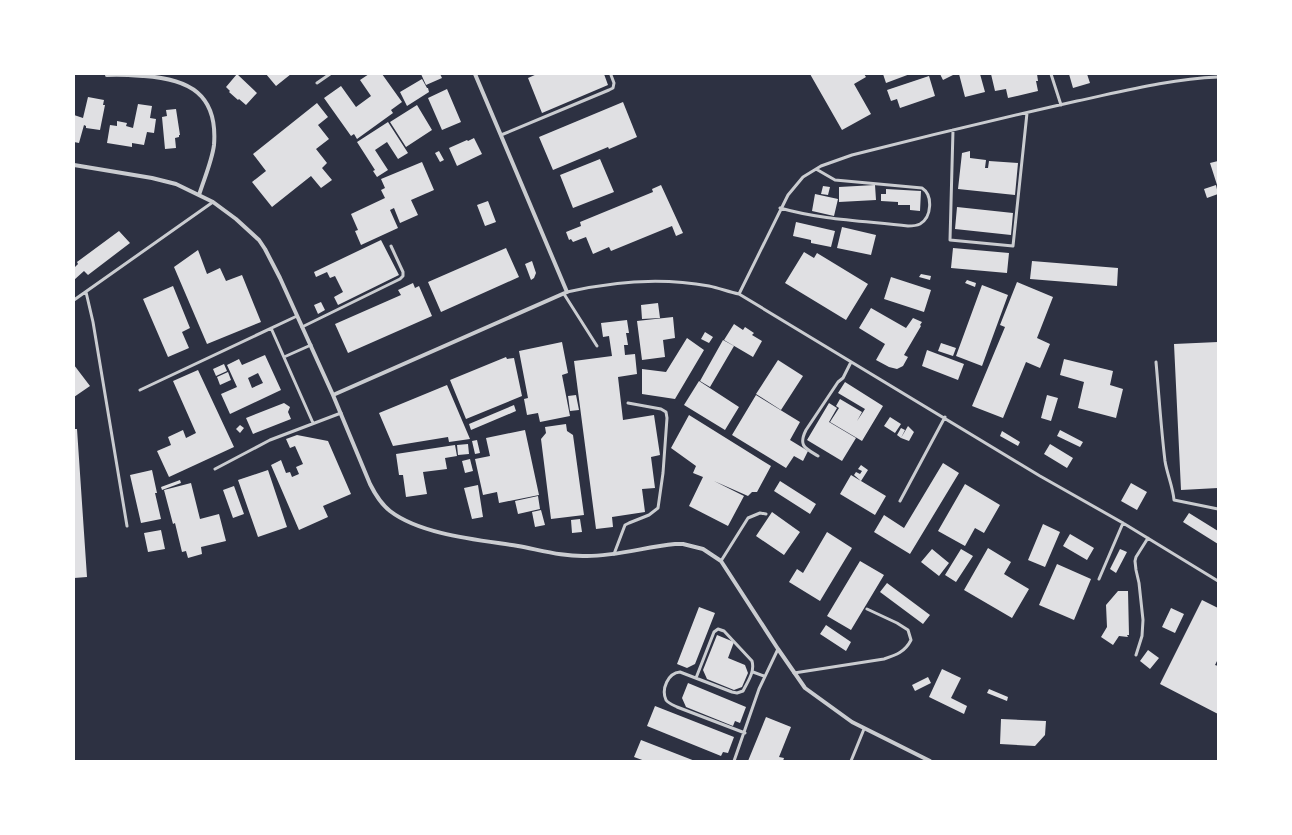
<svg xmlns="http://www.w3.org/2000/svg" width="1292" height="835" font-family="'DejaVu Sans',sans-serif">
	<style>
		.building { fill: #e0e0e3; fill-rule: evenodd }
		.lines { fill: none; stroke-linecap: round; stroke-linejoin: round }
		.service { stroke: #caccd0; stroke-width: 3 }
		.minor { stroke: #caccd0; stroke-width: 4 }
	</style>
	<rect width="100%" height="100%" fill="#2d3142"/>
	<!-- building -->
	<path class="building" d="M237,74L257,93L246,105L239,99L238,100L229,92L230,91L226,87Z
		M266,74H291L276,86Z
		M369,74H382L402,102L391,110L393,113L357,139L354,134L351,136L324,98L341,86L356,107L371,96L360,80Z
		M421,74H440L442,78L426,85Z
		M537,74H604L608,85L542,113L528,78Z
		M810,74H864L866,77L854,84L871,114L842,130Z
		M883,74H910L886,83Z
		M940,74H955L943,80Z
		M959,74H980L985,92L965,97Z
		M991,74H1037L1038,81H1036L1038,91L1008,98L1006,89L995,91Z
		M1069,74H1087L1090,83L1073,88Z
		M929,76L935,96L900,108L897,99L891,101L887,90Z
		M422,79L427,88H428L429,92L407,106L400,92Z
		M447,89L461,122L442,130L428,98Z
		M88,97L104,100L103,105H105L100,130L86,128V126L84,125L79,143L74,142V115L83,118Z
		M623,102L637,137L609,149L608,147L553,170L539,137Z
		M317,103L328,117L318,125L329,139L316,149L327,163L322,168L332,180L321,188L311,176L272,207L252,182L266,171L253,154Z
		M138,104L152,106L150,118L156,119L154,133L147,132L144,145L132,143V147L107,143L110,125L117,126V121L127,123L126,126L133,128Z
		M417,105L432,130L406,147L390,122Z
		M176,109L180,135H179V137L175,138L176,148L165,149L162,117L167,116L166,110Z
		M388,122L408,153L398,159L387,142L375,150L388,170L377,177L373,171L375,170L357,142Z
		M474,138L482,154L457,166L449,148L467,140L468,141Z
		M439,151L444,160L440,162L435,153Z
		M970,151V158L986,160L985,168H988L989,161L1018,163L1015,195L958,189L962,153Z
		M600,159L614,192L573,208L560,175Z
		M1218,161V188L1210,163Z
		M422,162L434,190L411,200L418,215L400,223L394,208L390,210L398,228L361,245L355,231L358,230L351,214L385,198L381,190L385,188L381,179Z
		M661,185L683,233L676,236L672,226L611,251L609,247L593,254L586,237L573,242L571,239L569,240L566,232L581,226L580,222L653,192L652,189Z
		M875,185L876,200L839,202V187Z
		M1216,185L1218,194L1207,198L1204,189Z
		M823,186L830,187L828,195L821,194Z
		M886,189L921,191L920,211L910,210V205H898V202L881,201V194H886Z
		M815,194L838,199L834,216L812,211Z
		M488,201L496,222L485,226L477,205Z
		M957,207L1013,213L1011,235L955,229Z
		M796,222L835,231L831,247L811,243V240L793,236Z
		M842,227L876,235L871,255L837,248Z
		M119,231L130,243L88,275L84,271L74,280V268L78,264L77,262Z
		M381,240L399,275L338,305L334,297L343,292L335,276L330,278L327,272L316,277L314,272Z
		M506,248L519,277L441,312L428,282Z
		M953,248L1009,253L1007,273L951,268Z
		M198,250L207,274L220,268L226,281L242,275L261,322L207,344L174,267Z
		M804,252L814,258L817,253L868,284L846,320L785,283Z
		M532,261L536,273L534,278L531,280L525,264Z
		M1032,261L1118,268L1117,286L1030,279Z
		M921,274L931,276L930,280L919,277Z
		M891,277L931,290L924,312L884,299Z
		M967,280L976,283L975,287L965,283Z
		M1017,282L1053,297L1037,338L1050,344L1040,368L1026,362L1003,418L972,406L1005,327L1000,325Z
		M413,283L415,288L419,286L432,316L348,353L335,324L401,295L398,290Z
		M982,285L1008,295L982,366L956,356Z
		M173,286L190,328L182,332L189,348L168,357L143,299Z
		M321,302L325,310L318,314L314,305Z
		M658,303L660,318L642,319L641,305Z
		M871,308L906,328L913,318L922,322L920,325L921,326L904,355L908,357L903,366L897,369L889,367L876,360L885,344L859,328Z
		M673,317L675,338L663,340L665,357L642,360L637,321Z
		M627,320L629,333H626L628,345H624L625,355L635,354L637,374L618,377L623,420L654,415L660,455L651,457L655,488L642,489L645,512L612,517L613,527L596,529L574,361L612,356L609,336L603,337L601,323Z
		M734,324L743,330L745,327L754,333L752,335L762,341L753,357L724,340Z
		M705,332L713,337L709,343L701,339Z
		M687,338L704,350L675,399L642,394V369L666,372Z
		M723,340L734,346L710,387L700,381Z
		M562,342L568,373L562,375L570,416L540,422L538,413L527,415L524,399L528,398L519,351Z
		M1218,342V488L1181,490L1174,344Z
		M941,343L956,348L953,356L938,351Z
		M927,350L964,364L958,380L922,366Z
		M265,355L281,390L230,414L221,394L237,387L227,365L239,359L242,365ZM258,373L263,383L252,388L248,378Z
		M506,357L507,359L514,358L522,396L466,419L450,380Z
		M1064,359L1113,371L1110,385L1123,389L1116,418L1078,408L1084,382L1060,375Z
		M778,360L803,376L781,410L756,394Z
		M224,364L227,371L216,376L213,369Z
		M74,365L90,386L74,397Z
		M198,370L234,447L169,477L157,451L171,445L168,437L183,430L186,438L196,433L173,381Z
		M228,372L231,380L220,385L217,377Z
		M699,381L739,407L725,430L684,405Z
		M845,382L883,406L862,441L830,422L839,408L836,406L840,399L862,412L857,421L865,409L838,393Z
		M447,385L470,439L449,442L448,437L393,446L379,413Z
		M576,395L579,410L570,411L568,396Z
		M756,395L800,422L790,440L808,451L803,461L794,456L786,468L732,435Z
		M1047,395L1058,398L1051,421L1041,418Z
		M284,403L290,407L288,412L291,419L253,434L246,418Z
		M829,403L837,408L829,422L856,438L842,461L807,440Z
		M514,405L516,411L471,430L469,424Z
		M689,415L771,466L757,492H752L748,496L714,481L744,496L728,526L689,506L703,477L693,473L696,466L671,448Z
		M890,417L901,424L895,433L884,426Z
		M566,424L567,431L573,435L584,515L551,519L541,439L546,433L545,427Z
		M240,425L244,428L240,433L236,429Z
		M908,426L914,432L909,441L901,438Z
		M901,428L905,430L901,438L897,435Z
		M74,429H77L87,577L74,578Z
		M525,430L539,495L499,503L497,492L483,495L475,459L490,456L486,438Z
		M1060,430L1083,442L1080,447L1057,436Z
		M1002,431L1020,442L1018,446L1000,436Z
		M297,435L328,441L351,494L323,506L328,517L299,530L271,465L281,460L286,473L290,472L292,477L299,474L296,467L303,464L295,446L290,448L286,439Z
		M477,440L480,453L475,454L472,441Z
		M468,444L469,454L458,455L457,445Z
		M1050,444L1073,458L1067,468L1044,454Z
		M455,445L457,456L445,458L447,469L423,472L427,494L406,497L403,475H399L396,454Z
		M470,459L473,471L465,473L462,461Z
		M943,463L959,473L910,554L874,532L884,515L904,528Z
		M861,465L868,470L861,481L854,475L856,472L860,474L862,471L858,469Z
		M152,470L157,493H155L161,519L141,523L130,475Z
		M268,470L287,527L258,537L238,480Z
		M851,475L886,496L875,515L840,494Z
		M180,480L181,483L162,490L161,487Z
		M780,481L816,504L810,514L774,491Z
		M191,483L200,519L219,514L226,541L201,547L202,554L188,558L186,551L182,552L175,523L173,524L164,490Z
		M1131,483L1147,492L1137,510L1121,501Z
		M965,484L1000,505L984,533L975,528L965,546L938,531Z
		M478,485L483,517L472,519L464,488Z
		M234,486L244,514L233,518L223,490Z
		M538,496L540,509L518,514L515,501Z
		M541,510L545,525L535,527L532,512Z
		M772,512L800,532L784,555L756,536Z
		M1189,513L1218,531V544L1183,522Z
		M580,519L582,532L572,533L571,520Z
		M1043,524L1060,532L1045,567L1028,560Z
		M161,530L165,549L148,552L144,533Z
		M827,532L852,548L820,601L789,582L797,569L803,573Z
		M1070,534L1094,548L1087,560L1063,546Z
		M988,548L1011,562L1004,574L1029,589L1012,618L964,590Z
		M932,549L949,563L939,576L921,562Z
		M961,549L973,556L956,582L945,575Z
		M1120,549L1127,552L1116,573L1110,569Z
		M860,561L884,575L851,630L827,616Z
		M1057,564L1091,579L1074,620L1039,605Z
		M887,583L930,615L923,624L880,592Z
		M1118,591H1128L1129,635H1127L1128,637L1119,636L1113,645L1101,637L1107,627L1106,605Z
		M1202,600L1218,608V659L1215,665L1218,666V714L1160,684Z
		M699,607L715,613L695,664L687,668L677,664Z
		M1171,608L1184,614L1175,633L1162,627Z
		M826,625L851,642L846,651L820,634Z
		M717,635L734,642L728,658L745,665L748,673L742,687L734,690L707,679L703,670Z
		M1148,650L1159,658L1150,669L1140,661Z
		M942,669L961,678L951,698L967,706L964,714L929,697Z
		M928,677L931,683L915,691L912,685Z
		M688,683L746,707L740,723L735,721L733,726L686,707L682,698Z
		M989,689L1008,697L1007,701L987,693Z
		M655,706L734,737L728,753L723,752L721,756L647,726Z
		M766,717L791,727L779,757L784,758L783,761H748Z
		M1001,719L1046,721L1045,735L1035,746L1000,744Z
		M641,740L695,761H645L634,757Z"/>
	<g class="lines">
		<!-- service -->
		<path class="service" d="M1051,74L1061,105
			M317,83L330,74
			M953,130L950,240L1013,246L1027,113
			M501,135L609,90L613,88L614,83L611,75
			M780,208C822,220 865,221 908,226C912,226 916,226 920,224C932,217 933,195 922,188L835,180L816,169
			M86,292L93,322L127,526
			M567,292C614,281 661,277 709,286C719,288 729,292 739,294L1040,476L1123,523L1218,581
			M564,294L597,346
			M739,294L788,195L803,177L821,166L852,155C927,136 1002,118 1077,101C1124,91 1170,79 1218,77
			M74,300L213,202
			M302,327L400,279L403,276V272L391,246
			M271,328L313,423
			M284,357L311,345
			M1156,362C1159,395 1161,428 1165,461C1167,474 1173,487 1174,500L1218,509
			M140,390L297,316
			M818,456C805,448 798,446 806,430L838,382L843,378L851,362
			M215,469L270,440L341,413
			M900,501L945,417
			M614,554L625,525L629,523L649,515L658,508L663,473L667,418L666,412L661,409L628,403
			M721,561L748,518L760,513L766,514
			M1099,579L1123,523
			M1136,655L1142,636L1143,620L1139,583L1136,570L1135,561L1136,557L1148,538
			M753,672L764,676
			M794,673L884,659C896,655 905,652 911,640L908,630L897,623L867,609
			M696,678L714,632L718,629L724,631L752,661C755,672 748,681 743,691L737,693L732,692L680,672C668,673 661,689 666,700C668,703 673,705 677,707L745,733
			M734,761L759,689L778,649
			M851,761L864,729"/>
		<!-- minor -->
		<path class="minor" d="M107,75C119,74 131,75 144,76C189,79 218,94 214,145C212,161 204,179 199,195
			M74,165L152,178L176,184L213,202L236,219L259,240L265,249L280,278L333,395L370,484C375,494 381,504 390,511C421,535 480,540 518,546C540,550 564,557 587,556C617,556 645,547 675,544H683L703,549L721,561L778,649L805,688L852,722L930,761
			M333,395L567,292L475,74"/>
	</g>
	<!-- border -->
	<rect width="1292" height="835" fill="none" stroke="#ffffff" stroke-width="150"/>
</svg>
